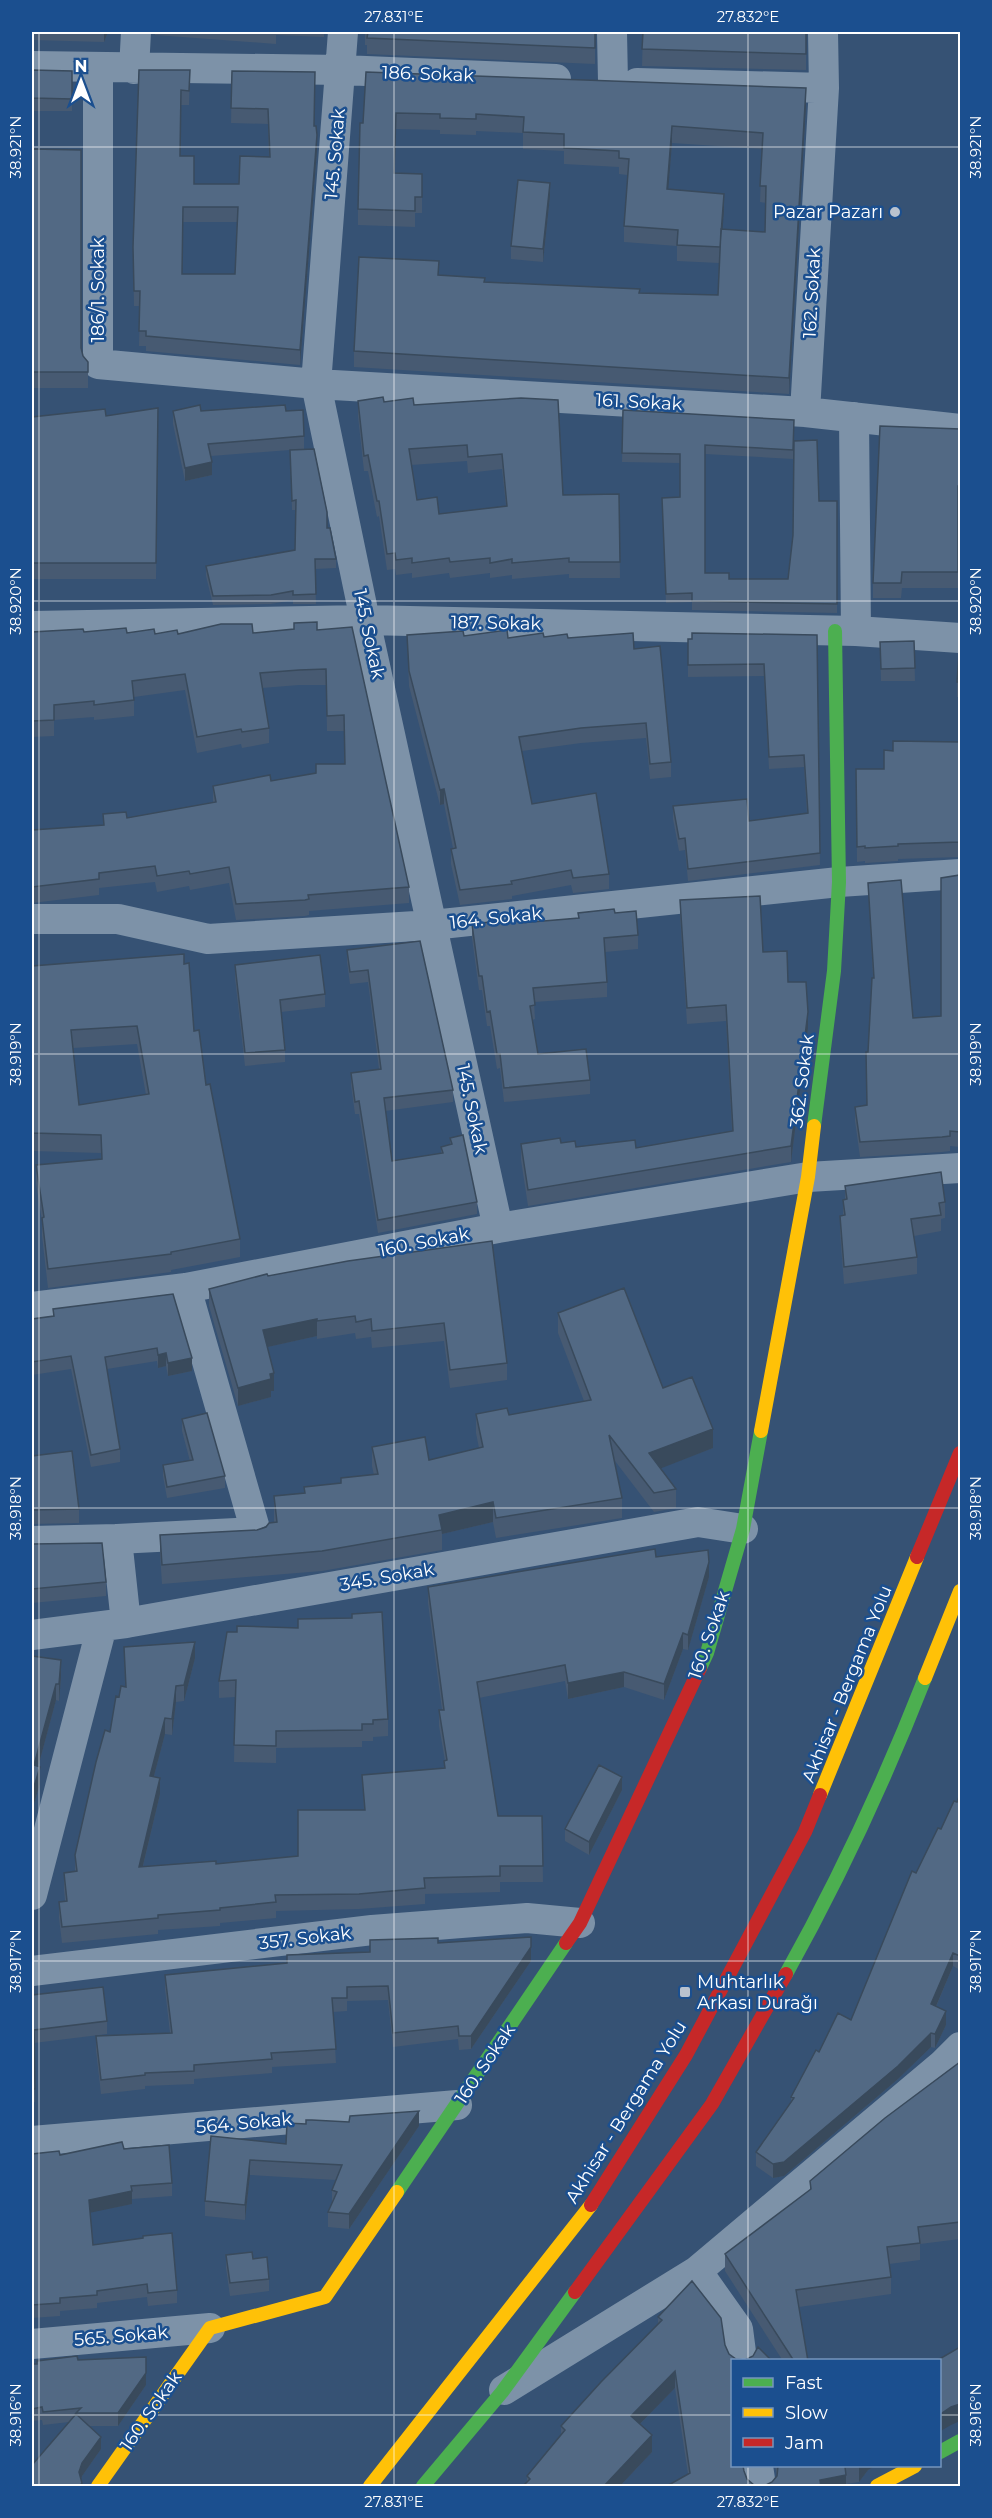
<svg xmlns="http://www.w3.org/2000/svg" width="992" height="2518" viewBox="0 0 992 2518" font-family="Montserrat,sans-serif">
  <rect width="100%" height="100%" fill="#365274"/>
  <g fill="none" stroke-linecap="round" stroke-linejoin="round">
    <path stroke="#7d92a8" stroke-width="30" d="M343 32 316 384 365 620 498 1228
      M612 32 613 82
      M32 66 342 70 556 79
      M98 68V364L316 384 805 412 960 429
      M134 69 136 32
      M637 83 824 88
      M805 412 824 88 823 32
      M854 417 856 631
      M32 626 365 620 856 631 960 638
      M32 919H118L208 939 432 925 839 882 960 874
      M32 1307 186 1288 498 1228 808 1177 960 1168
      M117 1539 126 1623
      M32 1541 117 1539 256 1532 186 1288
      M32 1635 126 1623 698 1522 743 1529
      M32 1895 102 1626
      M32 1971 372 1930 527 1918 580 1923
      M32 2141 457 2105
      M697 2271 738 2329 742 2360
      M32 2344 210 2328
      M504 2390 697 2271 942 2065 960 2047
      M758 2466 761 2486"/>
    <path stroke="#4caf50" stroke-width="14" d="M814 1126 834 971 839 882 835 631
      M700 1668 707 1653 743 1529 761 1431
      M786 1974C839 1879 885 1780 925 1678
      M397 2192 566 1943
      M940 2452 960 2441
      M423 2486 502 2392 575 2292"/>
    <path stroke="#ffc107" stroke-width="14" d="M761 1431 808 1177 814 1126
      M925 1678 960 1591
      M820 1795 917 1557
      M98 2486 210 2328 325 2297 397 2192
      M370 2486 591 2205
      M877 2486 915 2466"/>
    <path stroke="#c62828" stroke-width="14" d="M917 1557 960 1453
      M566 1943 580 1923 700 1668
      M591 2205 686 2055 805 1832 820 1795
      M575 2292 712 2104 786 1974"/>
  </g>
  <path fill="#475a72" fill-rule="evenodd" d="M32 32H108L104 42 33 40V47H32Z
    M155 32H324V37L276 35V44L155 35Z
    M365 32H595V64L367 54V45H365Z
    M643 32H806V70L642 66Z
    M32 70 72 71V111H32Z
    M139 70H190L189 105H181L180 156 194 184H239L269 157 268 124 231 123 232 71 314 126 317 150 300 365 146 351V346H139L140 306H134L133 247ZM183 222H237L235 274H182Z
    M366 72 806 105 789 394 354 367V351L439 275 485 282 640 293 718 295 719 263 677 261V246L624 242V226L628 175 619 174V167L564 164V151L523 149V133L476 131V135L440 134V130L396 129 395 173 422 174V213H415V227L358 225V209ZM672 143 762 149 760 202 766 203 765 232 722 229 724 211 668 189Z
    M32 149 83 356 88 362V388H32Z
    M550 196 543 262 511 259V246Z
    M521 398 563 495 619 494 620 578H569V574L512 579V575L490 578V573L450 578 449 573 412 578V573L396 575 395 569 387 570 379 516 377 517 368 471H364L358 416V401L384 402 414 405ZM467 461 468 473 502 469 506 506 439 514 417 500 411 465Z
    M158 408 156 579H32V417L106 416Z
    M623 410 794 420 793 459 705 454V573L729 579H788L819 501H837V613L692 610V602L666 603 662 498 680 497V463L622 462Z
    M173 411H286L304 436V449L336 559V568L315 569 316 604H293V600L271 604 213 605 206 576V566L295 550 296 510H292L290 450 211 456 212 475 185 481 173 424Z
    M960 429V502H958V588H902L901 598H873V583Z
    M317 630 409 887V903L309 911V915L305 916 236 920 229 883 190 890 189 886 157 892 155 882 99 888V895L32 903V830L103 825V814L127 818 213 802V786L271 781 316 773 344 764V731H327L326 685H299L262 688 269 728V743L242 748 241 744 197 753 185 690 134 697V716L94 720V717L54 720V736L32 737V632L178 634 253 633Z
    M407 635 508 638H568L634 649 671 762V777L650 779 646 738 581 743 522 751 532 804 609 874V889L573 893 571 885 512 896V899L460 905 451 864V849L453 848 444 804 440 805 409 686Z
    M817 635 820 865 688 881 685 850 679 851 673 819V806L749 821 807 814 804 767 769 769 764 676 688 677V639Z
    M960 640V697H957V682Z
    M914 641 915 681H881L880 642Z
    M960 742V857L898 859V861L865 863V861L857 862 856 769H884L893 751Z
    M960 875V1147L950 1146V1151L942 1152 860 1157 855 1121V1107L867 1105 868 1052 873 978 868 883 913 1018 941 1016Z
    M680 900 763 952 788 982 808 1028 791 1162 528 1206 521 1160V1144L561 1143 576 1147 636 1148 732 1131 726 1021 687 1024 680 916Z
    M578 913H615L638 935V949L605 952 607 982V997L534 1002 535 1019 532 1020 538 1054 590 1080V1094L504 1102 500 1068 497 1069 490 1026H487L482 990H479L472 938V924L520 923 578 918Z
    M420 941 453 1090V1102L385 1111 392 1161 441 1153V1147L450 1145V1138L477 1202V1214L378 1233 359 1114H355L351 1085V1073L379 1069 368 982 350 984 347 962V950Z
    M184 964 194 1031 206 1085 240 1239V1257L171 1270V1272L48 1288 42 1236V1221L36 1184V1165L101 1159V1153L33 1151 32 1143V966ZM137 1044 146 1095 79 1105 73 1048Z
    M235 965 325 994V1007L281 1012 285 1050V1062L245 1066 235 978Z
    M845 1186 945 1202V1218L941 1219V1231L914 1236 917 1257V1274L844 1284 840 1233V1216H843V1200H845Z
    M348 1261 507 1363V1380L450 1388 444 1341 372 1348 371 1337 356 1339 355 1333 317 1339V1336L267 1347 274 1391H271V1397L238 1406 209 1306V1289Z
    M173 1294 192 1371 168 1376 166 1366 158 1368 157 1361 107 1369 120 1449V1462L91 1467 71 1369 32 1375V1319L53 1316V1309Z
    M558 1313 663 1388 713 1448 660 1468 676 1489V1508L654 1512 615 1461 622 1498V1518L496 1538 493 1522 442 1534V1550L322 1571 162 1584 160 1554V1535L257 1530 274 1522V1496L304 1493V1487L341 1483V1478L374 1475 372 1466V1447L429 1460 479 1448 476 1433V1414L509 1415 584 1401 558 1333Z
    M182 1419 225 1476V1488L167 1498 163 1476V1465L190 1461 182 1431Z
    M32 1456 79 1509V1523L32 1524Z
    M32 1544 106 1582V1596L32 1603Z
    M656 1557 709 1577 689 1646 688 1650 683 1649 664 1700 624 1687 568 1699 565 1681 479 1698 498 1816H542L543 1882H500V1892L425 1894V1904L359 1909 276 1911V1918L220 1923V1926L158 1930V1934L62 1943 59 1918V1902L65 1901 64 1889V1873L75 1872V1855L110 1732 119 1697 125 1687 124 1647 195 1658 184 1701 176 1702 172 1735 165 1734 154 1776 160 1794 143 1866 216 1864 298 1856 364 1810 362 1775 444 1768V1761H445L439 1726V1710H442L428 1603V1587Z
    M227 1632 388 1719V1736L373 1737V1741H362V1747L276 1748V1763L234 1762 235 1697 219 1698V1681Z
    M32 1656 61 1677 59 1701 56 1700 38 1767 40 1784 32 1810Z
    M622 1790 589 1855 565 1841V1829Z
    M960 1794V1970L953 1966 936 2007 946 2025 935 2048 931 2047 898 2079 784 2176 773 2178 756 2166V2152L791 2103V2097L819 2052 851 2020 916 1873 957 1802Z
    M438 1943 531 1961 471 2049 459 2050 458 2039 393 2047 388 2000 347 2001V2011L333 2012 336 2063 272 2067V2073L194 2079V2084L145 2086V2089L101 2094 96 2050V2036L170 2033 165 1989V1975L287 1963Z
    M32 1995 107 2021V2034L34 2043 35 2102H32Z
    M960 2062V2239L920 2244V2260L889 2264 891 2277V2294L799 2307 808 2361H783L725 2271V2254L810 2190V2181Z
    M306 2124 419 2126 349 2229 328 2227V2212L332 2204V2190L336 2180 250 2175 245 2220 205 2216V2201L211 2136 286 2144Z
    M124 2149 172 2183V2196L132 2199V2204L90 2212 93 2245 177 2290V2303L148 2306 147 2297 97 2303V2308L60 2311V2316L32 2318V2154L60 2155Z
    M226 2255 253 2259 269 2279V2291L230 2296 226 2268Z
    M692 2281 732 2466 744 2471 747 2479 754 2485 764 2486 772 2482 777 2476 775 2466H875L868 2470 859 2482 846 2484V2487H665L688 2474 675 2388 640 2424 652 2452 619 2487H522L527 2482V2476L561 2435V2426L658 2324V2317Z
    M78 2360 146 2385 118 2426H89L101 2449 82 2476 81 2479 82 2487 69 2422 43 2425 42 2420 32 2421V2364Z"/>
  <path fill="#394a5c" d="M104 32H108L104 42Z
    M806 88V105L789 394V378Z
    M672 126V143L667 206V189Z
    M317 135V150L300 365V350Z
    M550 183V196L543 262V249Z
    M724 194V211L720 263V247Z
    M212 462V475L185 481V468Z
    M444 789V804L440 805V790Z
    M808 1012V1028L791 1162V1146Z
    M317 1319V1336L263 1348V1330Z
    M166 1353V1366L158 1368V1355Z
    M192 1358V1371L168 1376V1363Z
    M274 1373V1391H271V1397L238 1406V1388L270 1374Z
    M713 1429V1448L649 1473V1453Z
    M493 1502V1522L442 1534 439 1515Z
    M709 1562V1577L688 1650V1635Z
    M683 1633V1649L664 1700V1684Z
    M195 1642V1658L184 1701V1685Z
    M61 1660V1677L59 1701V1684Z
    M624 1672V1687L568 1699V1683Z
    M56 1684V1700L34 1782V1765Z
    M176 1686V1702L172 1735V1719Z
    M165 1718V1734L150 1791V1776Z
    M40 1767V1784L32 1810V1793Z
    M622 1777V1790L589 1855V1842Z
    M160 1778V1794L139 1882V1867Z
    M531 1947V1961L471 2049V2036Z
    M953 1953V1966L931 2018V2004Z
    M946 2011V2025L935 2048V2034Z
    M931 2033V2047L898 2079 784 2176 773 2178V2164Z
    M419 2111V2126L349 2229V2214Z
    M250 2160V2175L245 2220V2205Z
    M132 2191V2204L89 2213V2200Z
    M675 2371V2388L631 2433V2416Z
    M146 2373V2385L118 2426V2413Z
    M960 2404V2421L951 2425 939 2432V2415L951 2407Z
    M652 2435V2452L619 2487H603Z
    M101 2437V2449L82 2476 79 2485V2472L82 2463Z
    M859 2466H875L868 2470 859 2482Z
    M846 2475V2487H820V2480Z"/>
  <path fill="#526984" stroke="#394a5c" stroke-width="1.5" fill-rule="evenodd" d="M368 32H595V48L367 38Z
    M643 32H806V54L642 49Z
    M32 70 72 71V99L32 98Z
    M139 70H190L189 91 181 90 180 156H194V184H239L240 156 270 157 268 109 231 108 232 71 315 72 314 126H316L317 135 300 350 146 336V331H139L140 291H134L133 247ZM183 207H238L235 274H182Z
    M366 72 806 88 789 378 354 351 359 257 439 261 438 275 485 278 484 282 640 289 639 293 718 295 721 229 765 232 766 186H760L763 133 672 126 667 189 724 194 720 247 677 245 678 230 624 226 629 159 619 158V151L564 148V134L523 132 524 117 476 114V119L440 118V114L396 113 394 173 422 174V197H415V211L358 209 360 123H363Z
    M32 149 81 150V348L83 356 88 362V372H32Z
    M518 180 550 183 543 249 511 246Z
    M383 397 384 402 413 398 414 405 521 398 558 400 563 495 619 494 620 562H569V558L512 563V559L490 563V558L450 562 449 558 412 563V558L396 560 395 553 387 554 379 501H377L368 455 364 456 358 401ZM467 445 468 457 502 454 507 506 439 514 437 497 417 500 409 449Z
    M200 405 201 411 285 405 286 411 303 410 304 436 208 444 212 462 185 468 173 411Z
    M158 408 156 563H32V417L105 409 106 416Z
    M623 410 794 420 793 450 705 445V573H729V579H788L793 535 794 441 817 440 819 501H837V604L692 601V593L666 594 662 498 680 497V454L622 453Z
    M880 426 960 429V486H958V572H902L901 583H873Z
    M314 449 327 512V528H330L336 559H315L316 594 293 595V591L271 595 213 596 206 566 295 550 296 500 292 501 290 450Z
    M317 622V630L352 627 409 887 308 895 309 899 305 900 236 904 229 867 190 874 189 871 157 876 155 866 99 873V879L32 887V830L104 825 103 814 126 812 127 818 216 802 213 786 270 775 271 781 316 773V764H345L344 715 327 716 326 669 299 670 260 673 269 728 242 732 241 729 197 737 185 674 132 681 134 700 94 705V701L54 705V720L32 721V632L83 629 84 632 126 628 127 633 154 629 155 634 177 630 178 634 221 624H252L253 633 294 629V623Z
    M507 630 508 638 543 633 544 637 567 634 568 638 633 633 634 649 660 646 671 762 650 764 646 723 581 728 519 737 532 804 596 793 609 874 573 878 571 870 511 881 512 884 460 890 451 849 456 848 444 789 440 790 409 671 407 635 463 631 464 636Z
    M692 633 817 635 820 853 688 869 685 838 679 839 673 806 747 799 749 821 808 813 804 755 769 757 764 664 688 665V639H692Z
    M960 640V682H957Z
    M914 641 915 668 881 669 880 642Z
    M893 741 960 742V842L898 844V846L865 848V846L857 847 856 769H884V750L893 751Z
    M960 875V1132L950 1131V1136L942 1137 860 1142 855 1107 867 1105 866 1052H868L872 978H874L868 883 901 880 913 1018 941 1016V878Z
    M760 896 763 952 787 951 788 982H806L808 1012 791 1146 528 1190 521 1144 560 1138 561 1143 575 1141 576 1147 635 1140 636 1148 733 1131 726 1005 687 1008 680 900Z
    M614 909 615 913 636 911 638 935 604 938 607 982 533 988 535 1005 530 1006 538 1054 586 1049 590 1080 504 1088 500 1054H497L490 1011 487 1012 482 976H479L472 924 519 919 520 923 579 918 578 913Z
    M420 941 453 1090 384 1098 392 1161 443 1153 441 1147 452 1144 450 1138 463 1135 477 1202 378 1220 359 1101 355 1102 351 1073 381 1069 368 970 350 972 347 950Z
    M184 954V964L189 963 194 1031 199 1030 206 1085 210 1084 240 1239 171 1252V1254L48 1269 42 1218 44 1217 36 1165 102 1159 101 1135 33 1133 32 1125V966ZM137 1026 149 1094 79 1105 71 1030Z
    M320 955 325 994 280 1000 285 1050 245 1053 235 965Z
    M941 1172 945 1202 939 1203 941 1215 911 1219 917 1257 844 1267 840 1216 845 1215 843 1200 847 1199 845 1186Z
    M492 1241 507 1363 450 1370 444 1323 372 1331 371 1319 356 1322 355 1316 317 1321V1319L263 1330 274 1373 270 1374 271 1379 238 1388 209 1289 267 1274 268 1276 348 1261Z
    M624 1288 663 1388 692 1377 713 1429 649 1453 676 1489 654 1493 609 1435 622 1498 496 1518 493 1502 439 1515 442 1530 322 1551 162 1565 160 1535 257 1530 266 1527 269 1523 277 1522 274 1496 305 1493 304 1487 341 1483V1478L378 1474 372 1447 425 1437 429 1460 483 1447 476 1414 507 1408 509 1415 591 1400 558 1313Z
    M173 1294 192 1358 168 1363 166 1353 158 1355 157 1348 105 1357 120 1449 91 1455 71 1356 32 1362V1319L54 1316 53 1309Z
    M207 1413 225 1476 167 1487 163 1465 193 1460 182 1419Z
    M72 1451 79 1509 32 1510V1456Z
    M102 1543 106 1582 32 1589V1544Z
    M655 1549 656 1557 708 1550 709 1562 689 1631 688 1635 683 1633 664 1684 624 1672 568 1683 565 1665 477 1682 498 1816H542L543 1866H500V1876L424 1878 425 1888 359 1894 275 1895 276 1902 220 1908V1910L158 1915V1918L62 1927 59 1902 67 1901 64 1873 77 1871 75 1855 96 1762 105 1730 110 1732 116 1696 119 1697 121 1686 126 1687 124 1647 195 1642 184 1685 176 1686 172 1719 165 1718 150 1776 160 1778 139 1867 216 1861V1864L298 1856V1810H365L362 1775 445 1768 444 1761 447 1760 439 1710H444L428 1587Z
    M382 1612 388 1719 373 1720V1724H362V1730L276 1731V1746L234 1745 236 1680 219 1681 227 1632H237V1626L298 1628V1619L352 1618V1614Z
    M32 1656 61 1660 59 1684H56L34 1765 40 1767 32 1793Z
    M599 1765 622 1777 589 1842 565 1829Z
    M960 1794V1956L953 1953 931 2004 946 2011 935 2034 931 2033 898 2066 784 2162 773 2164 756 2152 794 2098 791 2097 816 2050 819 2052 838 2013 851 2020 912 1871 916 1873 938 1828 941 1829 954 1801 957 1802Z
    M531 1937V1947L471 2036H459L458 2026 393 2033 388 1986 347 1987V1998H332L336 2049 271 2053 272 2059 194 2065V2071L145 2073V2075L101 2080 96 2036 172 2033 165 1975 287 1963V1955L370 1952V1940L438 1938V1943Z
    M103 1987 107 2021 34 2030 35 2089H32V1995Z
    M960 2062V2222L918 2227 920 2243 887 2247 891 2277 796 2290 808 2361H794L725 2254 811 2189 810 2181 885 2118Z
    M419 2111 349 2214 328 2212 337 2192 332 2190 342 2165 250 2160 245 2205 205 2201 211 2136 286 2144 287 2123 306 2124V2120H312L349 2122 350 2116Z
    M122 2142 124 2149 169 2145 172 2183 131 2186 132 2191 89 2200 93 2245 143 2238V2236L172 2233 177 2290 148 2293 147 2284 97 2291V2295L60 2298V2303L32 2305V2154L59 2151 60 2155Z
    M252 2252 253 2259 267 2257 269 2279 230 2283 226 2255Z
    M692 2281 721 2318 725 2345 729 2354 736 2359 745 2360 753 2356 758 2347 772 2361H732V2466H743L744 2471 747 2479 754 2485 764 2486 772 2482 777 2476 778 2466H853L845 2467 846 2475 820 2480 821 2487H665L690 2473 675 2371 631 2416 652 2435 603 2487H522L530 2479 527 2476 565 2430 561 2426 601 2382 662 2320 658 2317Z
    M960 2347V2404L951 2407 939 2415V2361H936Z
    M77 2356 78 2360 146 2357V2373L118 2413H76L81 2408 43 2412 42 2407 32 2409V2364H37V2361Z
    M76 2414 101 2437 82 2463 79 2472 82 2483 79 2487H32V2465Z"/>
  <path fill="none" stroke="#fff" stroke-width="1.5" stroke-opacity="0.45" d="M39 32V2486M394 32V2486M748 32V2360M32 147H960M32 601H960M32 1054H960M32 1508H960M32 1961H960M32 2415H732M940 2415H960M748 2466V2486"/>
  <g fill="#b9c2ce" stroke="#1b4f8f" stroke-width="2">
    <circle cx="895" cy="212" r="6"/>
    <rect x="679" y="1986" width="12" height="12" rx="3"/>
  </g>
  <g text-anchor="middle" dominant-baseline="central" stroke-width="5" stroke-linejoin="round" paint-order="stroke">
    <g font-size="18" fill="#fff" stroke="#1b4f8f">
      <text transform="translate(428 74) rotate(2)">186. Sokak</text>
      <text transform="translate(335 154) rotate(-85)">145. Sokak</text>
      <text transform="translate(98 290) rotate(-90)">186/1. Sokak</text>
      <text transform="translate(812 293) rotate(-87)">162. Sokak</text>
      <text transform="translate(639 402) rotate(3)">161. Sokak</text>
      <text transform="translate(496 623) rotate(1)">187. Sokak</text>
      <text transform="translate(369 634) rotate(78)">145. Sokak</text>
      <text transform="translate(496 918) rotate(-6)">164. Sokak</text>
      <text transform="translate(802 1081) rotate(-83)">362. Sokak</text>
      <text transform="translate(472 1109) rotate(78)">145. Sokak</text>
      <text transform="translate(424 1242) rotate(-11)">160. Sokak</text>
      <text transform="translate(387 1577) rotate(-10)">345. Sokak</text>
      <text transform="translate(709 1635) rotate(-71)">160. Sokak</text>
      <text transform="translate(847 1684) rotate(-68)">Akhisar - Bergama Yolu</text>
      <text transform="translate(305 1938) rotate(-7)">357. Sokak</text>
      <text transform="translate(485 2064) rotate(-56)">160. Sokak</text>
      <text transform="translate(626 2112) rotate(-58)">Akhisar - Bergama Yolu</text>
      <text transform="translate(244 2123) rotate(-5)">564. Sokak</text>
      <text transform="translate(121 2336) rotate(-5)">565. Sokak</text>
      <text transform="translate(151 2411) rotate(-55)">160. Sokak</text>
    </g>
    <g font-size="18" fill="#fff" stroke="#1b4f8f" text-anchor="end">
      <text x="883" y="212">Pazar Pazarı</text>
      <text x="697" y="1982" text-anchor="start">Muhtarlık<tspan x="697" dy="21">Arkası Durağı</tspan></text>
    </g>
  </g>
  <rect width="992" height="2518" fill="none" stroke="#1b4f8f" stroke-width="66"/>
  <rect x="731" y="2359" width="210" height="108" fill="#1b4f8f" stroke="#7695bc" stroke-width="1.5"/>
  <rect x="743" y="2378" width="30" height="9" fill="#4caf50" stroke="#7695bc" stroke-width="1.5"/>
  <text x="785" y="2389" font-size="18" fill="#ffffff">Fast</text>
  <rect x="743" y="2408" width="30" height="9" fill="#ffc107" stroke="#7695bc" stroke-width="1.5"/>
  <text x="785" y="2419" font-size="18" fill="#ffffff">Slow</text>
  <rect x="743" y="2438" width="30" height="9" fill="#c62828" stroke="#7695bc" stroke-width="1.5"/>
  <text x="785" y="2449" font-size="18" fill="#ffffff">Jam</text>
  <g transform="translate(81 81)" stroke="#1b4f8f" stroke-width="4.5" paint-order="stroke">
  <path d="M0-4.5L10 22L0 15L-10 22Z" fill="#ffffff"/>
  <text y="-9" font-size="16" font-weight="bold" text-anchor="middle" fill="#ffffff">N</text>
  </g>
  <rect x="33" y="33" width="926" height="2452" fill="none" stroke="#fff" stroke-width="2"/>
  <g font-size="15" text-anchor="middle" fill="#fff">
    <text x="394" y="22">27.831°E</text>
    <text x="748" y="22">27.832°E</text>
    <text transform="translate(16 147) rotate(-90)" y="5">38.921°N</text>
    <text transform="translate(976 147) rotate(-90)" y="5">38.921°N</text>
    <text transform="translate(16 601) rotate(-90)" y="5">38.920°N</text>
    <text transform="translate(976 601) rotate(-90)" y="5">38.920°N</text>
    <text transform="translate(16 1054) rotate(-90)" y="5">38.919°N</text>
    <text transform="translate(976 1054) rotate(-90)" y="5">38.919°N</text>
    <text transform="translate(16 1508) rotate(-90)" y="5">38.918°N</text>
    <text transform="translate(976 1508) rotate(-90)" y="5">38.918°N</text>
    <text transform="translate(16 1961) rotate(-90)" y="5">38.917°N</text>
    <text transform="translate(976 1961) rotate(-90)" y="5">38.917°N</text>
    <text transform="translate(16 2415) rotate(-90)" y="5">38.916°N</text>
    <text transform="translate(976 2415) rotate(-90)" y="5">38.916°N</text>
    <text x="394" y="2507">27.831°E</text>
    <text x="748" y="2507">27.832°E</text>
  </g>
</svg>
